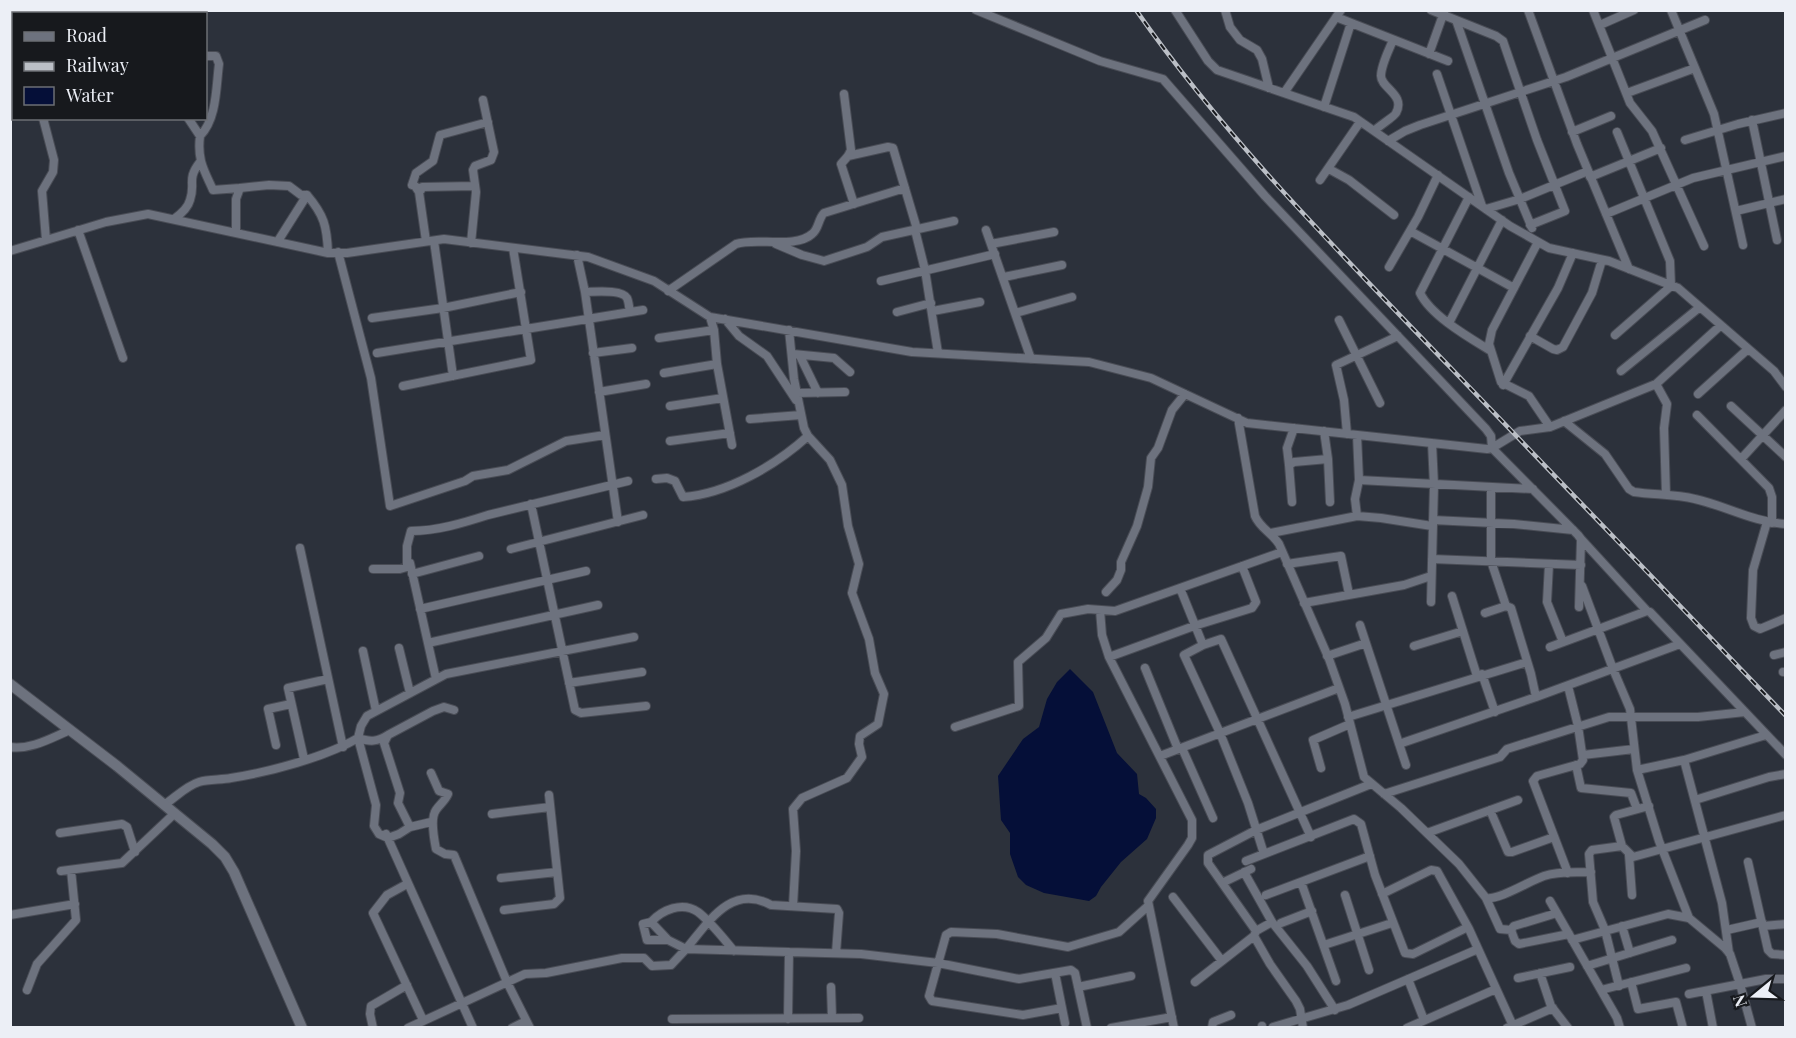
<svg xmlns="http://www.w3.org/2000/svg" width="1796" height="1038" viewBox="0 0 1796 1038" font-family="'Playfair Display',serif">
  <rect width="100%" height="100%" fill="#2c313b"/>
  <path fill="#050f38" d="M1070 669 1093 692 1117 753 1137 774 1139 794 1146 798 1156 809V818L1147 839 1121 862 1101 887 1096 896 1089 901 1044 893 1026 885 1018 877 1010 854V833L1001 820 998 776 1023 739 1039 727 1047 699 1057 682Z"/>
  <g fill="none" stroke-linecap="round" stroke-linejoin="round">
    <defs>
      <path id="street" d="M976 10 1100 61 1163 79 1265 196 1486 429 1491 436 1492 448 1578 535 1581 539 1579 607
        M1175 10 1208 61 1217 70 1354 117 1510 226 1549 248 1609 261 1678 288 1774 371 1786 387
        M1225 10 1230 27 1240 40 1257 50 1262 59 1269 88
        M1431 10 1496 36 1503 41 1537 140 1565 211 1530 225
        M1528 10 1577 144 1629 269
        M1593 10 1630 103 1652 131 1704 246
        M1671 10 1714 114 1743 245
        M1336 17 1448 61
        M1456 20 1509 173 1532 228
        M10 25 14 24
        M1600 25 1634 10
        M10 35 14 37
        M10 45 14 50
        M1429 54 1444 12
        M206 56H216L219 64C216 87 217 119 200 136 197 160 204 170 213 190L240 188 236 199V232
        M1437 74 1482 206
        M1284 93 1341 10
        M1627 93 1695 68
        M844 94 851 150 848 156 841 164 854 204
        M1324 107 1351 23
        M43 118 54 160 53 172 42 191 46 240
        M188 118 200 136
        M1752 120 1777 240
        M1374 131C1379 126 1395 116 1396 113 1406 95 1381 88 1381 76 1381 65 1389 50 1393 40
        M1572 132 1611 116
        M1685 140 1738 124 1786 113
        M1388 141 1405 131 1420 125 1566 77 1705 20
        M848 156 888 147 893 148 917 229
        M1329 169 1349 180 1394 215
        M1590 177 1661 148
        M1320 180 1360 122
        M415 186 412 185 416 173 433 161 440 135 488 122
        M240 188 269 185 289 186 301 195H307C324 215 327 226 328 253
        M1469 197 1420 293C1431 316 1470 338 1491 351
        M1486 209 1520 199 1588 171
        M1736 211 1786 199
        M1606 214 1693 178 1786 156
        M174 219C181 214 188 208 190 200 196 183 186 180 200 162
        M78 230 123 358
        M915 230 925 270 938 353
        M986 230 1031 359
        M1410 231 1514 288
        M278 241 307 195
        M426 241 419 192 415 186 421 190 422 187 474 186
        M434 241 453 376
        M1538 242 1492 330 1489 344 1501 382 1529 396 1550 427
        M471 243 476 192 473 170 475 166 491 160 494 152 483 100
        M776 244 802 255 824 261 867 247 882 237 954 221
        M991 244 1054 232
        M10 251 106 222 148 214 328 253H347L444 239 588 257 654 281 710 317 912 352 1089 362 1151 378 1247 423 1487 449 1492 448 1520 431 1550 427 1656 384 1720 326
        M338 252 371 378 390 506 465 481 473 476 508 470 566 441 605 435
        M577 255 585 292 618 522
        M1389 267 1418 217 1438 175
        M1004 277 1062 265
        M881 281 995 254
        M668 291 736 244C754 237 796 249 812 234 819 229 818 219 824 213L905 188
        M585 292C594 292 622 289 627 298 629 302 629 308 630 312
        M933 311 980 302
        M897 312 931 303
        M1016 313 1072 297
        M710 317 714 330 717 364 732 445
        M372 318 443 308 521 292
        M725 319 739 336 767 356 796 400
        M1339 320 1380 403
        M1449 323 1502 220
        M789 330 794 379 804 428 808 436 830 460 842 485 848 526 859 564 852 593 869 639 875 673 884 694 878 724 860 736 859 744 862 757 847 778 802 798 793 809 796 851 793 906
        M1615 335 1671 286 1670 261 1617 132
        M1530 336 1553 349 1557 350 1563 347 1592 293 1602 260
        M659 338 714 330
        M377 353 643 310
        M593 353 632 348
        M793 354 834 358 850 372
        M800 356 818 393
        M1621 371 1700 307
        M664 373 717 364
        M1656 384 1667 404 1664 428 1666 495
        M1503 385 1558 288 1573 253
        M403 386 531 360 513 248
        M599 392 646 384
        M797 393 845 392
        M1698 394 1748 349
        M670 406 723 398
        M1731 406 1786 457
        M1697 415 1769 488 1772 497V523
        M1238 418 1255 516C1260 528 1272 533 1279 544L1329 659 1345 704 1364 777 1401 808 1459 864 1486 898C1500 900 1529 881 1544 876 1559 871 1575 873 1591 872
        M750 419 801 415
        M1564 421 1605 454 1629 489 1634 492C1654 495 1675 494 1695 499 1726 506 1753 522 1786 524
        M1324 431 1328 459 1330 502
        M1347 434 1344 400 1336 365 1398 336
        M670 441 730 433
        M1741 459 1786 410
        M1289 465 1287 448 1294 428
        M656 479 667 478 675 481 683 497C727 494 776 465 808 436
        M1359 480 1533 489
        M1491 487V561L1506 606
        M1292 502 1289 465 1294 462 1328 459
        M531 504 575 710 581 713 646 706
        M1357 516 1355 499 1359 480 1357 435
        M1433 520 1514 524 1573 530
        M1767 522 1753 570 1751 618 1754 626 1760 629 1786 618
        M1271 533 1357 516 1381 518 1432 526
        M1581 539 1647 611
        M300 548 343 747
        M511 549 643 515
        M1432 559 1581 565
        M410 563 436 679
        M1287 564 1341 556 1349 594
        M1549 564 1547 602 1563 642
        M373 569H400L407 567V546L411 531C437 531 463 523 488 515L628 481
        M412 574 479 556
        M1582 586 1613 669 1630 709 1637 770 1659 841 1689 918
        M1180 588 1203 645 1221 639 1311 837
        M1106 592 1117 580 1121 570V562L1137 526 1148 487 1151 458 1158 448 1172 410 1185 394
        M1452 596 1477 676
        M1431 602 1434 485 1432 443
        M1304 603 1404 585 1431 576
        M420 609 586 571
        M1100 610 1102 635 1109 657 1192 820V838L1188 845 1148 901 1174 1028
        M1485 613 1506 606 1511 608 1531 674 1536 697
        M1360 625 1406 765
        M428 643 598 605
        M1203 645 1184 655 1220 733 1248 803 1264 854
        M1414 646 1463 631
        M1550 647 1647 611 1650 612 1786 755
        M399 648 410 693
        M363 651 376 711
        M1774 655 1786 652
        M1327 656 1366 643
        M1109 657 1194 626 1252 608 1256 602 1242 566
        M1145 668 1178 749
        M1783 672H1786
        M1482 674 1495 712
        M569 683 642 672
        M1348 717 1527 662
        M955 727 1019 706 1018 662 1046 638 1061 614 1088 609 1115 611 1282 552
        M388 735C377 742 370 742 358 738L376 805 374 826 379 834 388 838 399 834 410 827
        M1399 744 1536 697 1680 644
        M276 745 268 709 291 704
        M10 747C31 750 51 738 70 730
        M1182 748 1213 818
        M1583 755 1634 749
        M1160 756 1339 688
        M304 759 288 688 328 679
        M1684 760 1722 903 1729 953
        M1576 765 1581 788 1631 793 1637 809
        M1321 768 1313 740 1350 724
        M1637 770 1684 760 1766 735
        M431 773 439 791 448 794C445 801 440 804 436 810 430 818 434 839 436 849L445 854 454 855 507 982 530 1028
        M1384 794 1500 757 1507 749 1609 717H1698L1745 712
        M1695 800 1769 777 1786 774
        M164 805C176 797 186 786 199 782 209 779 221 780 231 778 269 772 326 757 358 738L361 726 367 716 446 674 634 637
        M1649 806 1616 815 1614 817 1622 846 1633 857 1786 815
        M1490 810 1508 852H1512L1554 837
        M492 814 550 807
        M431 822 410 827 398 803 400 793 384 743 388 735 433 711 444 707 454 710
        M60 833 122 824 127 827 135 852
        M1427 833 1518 800
        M386 834 473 1028
        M1629 855 1632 895
        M1246 861 1354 819 1361 824 1375 875 1405 953 1413 954 1468 927
        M1748 862 1768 950 1772 954 1786 955
        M61 871 122 863 175 813
        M1244 872 1272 922
        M1568 873 1533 781 1537 776 1580 764 1583 760 1578 726 1568 686
        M501 878 557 872
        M1301 882 1336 981
        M1222 883 1251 869
        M407 884 387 895 373 913 423 1020
        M1382 894 1431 870 1437 871 1469 929 1514 1028
        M1266 895 1370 856
        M1345 895 1369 970
        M1173 897 1222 961
        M1486 898 1500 929 1511 930
        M1550 901 1617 1018 1620 1028
        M504 910 554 904 560 898 549 795
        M1557 913 1514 926 1511 930 1515 941 1519 944 1569 934
        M10 915 75 904
        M651 922C662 910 682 901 698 912 710 921 724 939 734 951
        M1281 923 1312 911
        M1622 926 1630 953
        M1763 926 1786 924
        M1727 930 1762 922
        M1256 931 1272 922 1307 966 1335 1010
        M1254 936 1270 964 1296 1001 1300 1009 1303 1028
        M668 940 651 922 643 924 647 940H668L686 949C708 923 731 883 771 905L837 909 839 913 836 953
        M1572 940 1668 914 1689 918 1725 948 1730 954 1740 984 1752 1028
        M1324 945 1392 923
        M1587 966 1672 940
        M1055 973 1065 1023
        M1540 973 1551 1006 1568 1028
        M1518 978 1570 967
        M1408 979 1424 1020
        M1195 982 1254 936 1256 931 1208 863V855L1256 830 1371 784
        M1631 982 1638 1009 1676 1002 1683 1028
        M1619 986 1605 930 1593 902 1589 854 1592 850 1622 846
        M831 987 832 1018
        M1078 987 1131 976
        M27 990 37 964 76 920 71 870
        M1601 990 1686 968
        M1706 991 1713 1028
        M1689 994 1766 979H1786
        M1062 1008 1023 1015 932 1001 929 996 946 935 951 932 997 934 1068 947 1119 932 1148 906
        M672 1019 859 1018
        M788 1019 789 952
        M1262 1026V1028
        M1273 1027 1348 1005 1478 949
        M373 1028 370 1014 371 1006 407 985
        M408 1028 525 974 546 973 622 958H644L652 966 671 965 686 949 861 954 938 963 1019 979 1071 970 1075 973 1087 1028
        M512 1028 526 1021
        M1111 1028 1172 1017
        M1212 1028 1213 1022 1231 1015
        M1407 1028 1496 989
        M1507 1028 1553 1008"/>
      <path id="secondary" d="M10 684 117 766 212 844 225 857 234 872 302 1028"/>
    </defs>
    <use href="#street" stroke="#494c55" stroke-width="10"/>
    <use href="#secondary" stroke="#494c55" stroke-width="12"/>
    <use href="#street" stroke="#6d727e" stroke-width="8"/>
    <use href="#secondary" stroke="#6d727e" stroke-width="10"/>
    <defs>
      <path id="rail" d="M1136 10C1226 139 1339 252 1448 365 1561 482 1673 599 1786 716"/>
    </defs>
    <use href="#rail" stroke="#bbbfc6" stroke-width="4.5"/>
    <use href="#rail" stroke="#17191d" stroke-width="2" stroke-dasharray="7" stroke-linecap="butt"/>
  </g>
  <rect width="1796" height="1038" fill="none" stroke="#eceff6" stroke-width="24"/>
  <rect x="12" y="12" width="195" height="108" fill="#17191d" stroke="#6c6f74" stroke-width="1.5"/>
  <rect x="24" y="32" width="30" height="9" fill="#6d727e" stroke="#6c6f74" stroke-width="1.5"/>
  <text x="66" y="42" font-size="18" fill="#eceff6">Road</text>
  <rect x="24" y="62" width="30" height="9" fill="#bbbfc6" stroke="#6c6f74" stroke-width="1.5"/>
  <text x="66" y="72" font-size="18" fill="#eceff6">Railway</text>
  <rect x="24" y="87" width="30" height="18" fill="#050f38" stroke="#6c6f74" stroke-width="1.5"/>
  <text x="66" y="102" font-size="18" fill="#eceff6">Water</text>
  <g transform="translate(1754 996) rotate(251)" stroke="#17191d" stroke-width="4.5" paint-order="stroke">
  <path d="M0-4.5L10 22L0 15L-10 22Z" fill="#eceff6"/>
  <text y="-9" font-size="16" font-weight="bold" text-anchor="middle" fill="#eceff6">N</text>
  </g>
</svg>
